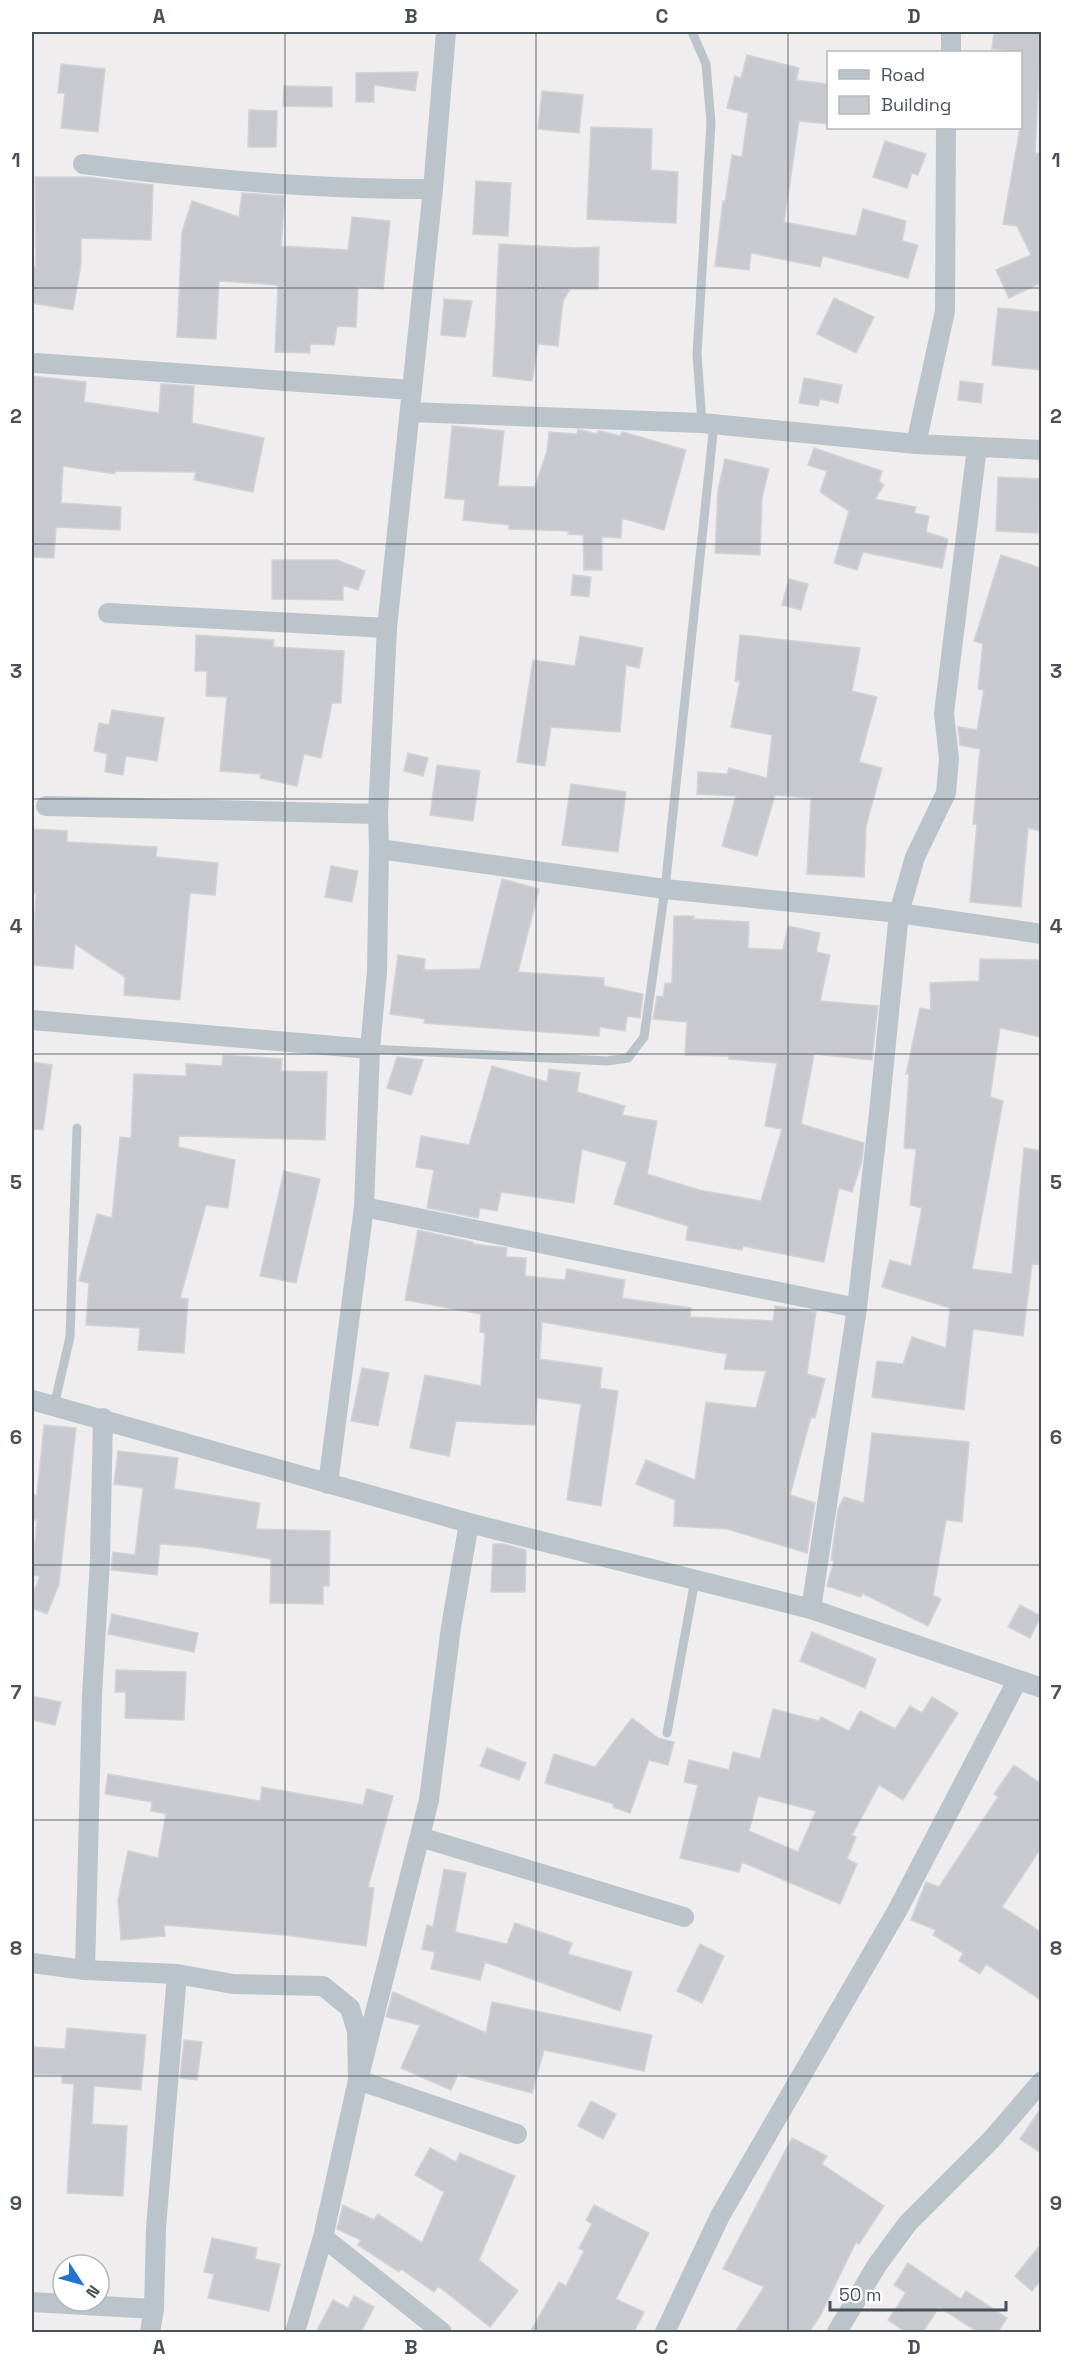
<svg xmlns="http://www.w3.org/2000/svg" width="1073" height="2364" viewBox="0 0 1073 2364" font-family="'Space Grotesk',sans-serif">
  <rect width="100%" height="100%" fill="#efeded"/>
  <path fill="#c7c9cf" stroke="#d1d3d8" stroke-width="1.5" fill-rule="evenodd" d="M994 32H1041L1035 153 1041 154V283L1009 298 996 270 1031 255 1017 226 1003 224 1020 128V52L992 49Z
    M747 55 799 68 796 80 828 84V124L799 121 784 222 856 236 863 209 906 221 902 241 918 245 908 278 823 256 820 267 751 253 749 270 715 266 723 201 725 202 732 155 742 157 748 113 727 108 735 76 741 78Z
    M61 64 105 69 98 132 61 128 65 93H58Z
    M418 72 415 91 374 85V102H356V73Z
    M284 86 332 87V107L283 106Z
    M542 91 583 95 579 133 538 129Z
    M249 110 277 111 276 147H248Z
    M591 127 652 129 651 170 678 172 676 223 587 219Z
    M885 141 926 154 918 175 912 173 907 188 873 177Z
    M35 177H87L153 185 151 240 81 238V264L73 310 32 303V266L36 267Z
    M476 181 511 183 508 236 473 234Z
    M242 193 285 196 281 246 348 250 352 217 390 221 383 289 358 287 356 327 337 326 334 345 310 344V353L275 352 278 285 219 281 216 339 177 337 182 232 192 201 239 217Z
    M499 244 578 248 599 247 598 289H570L563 301 558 346 538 344 532 381 493 376Z
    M834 298 874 317 856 353 817 334Z
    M444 299 472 301 465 337 441 335Z
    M998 308 1041 312V370L992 365Z
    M32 376 86 382 84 402 159 413 161 384 194 386 192 423 264 438 253 492 194 480 196 472 115 471V474L63 466 61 503 121 507 120 530 56 527 54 558 32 557Z
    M804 378 842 385 838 403 820 399 818 406 799 403Z
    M960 381 983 384 981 403 958 400Z
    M452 426 504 431 498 486 535 487 547 451 549 432 577 434 578 430H581L597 434 598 431H601L620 436 622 432 686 450 664 530 622 518 621 538 602 537V570H584L583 535 568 534 569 531 509 529V525L463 520 465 500 445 498Z
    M814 448 882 471 879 481 884 485 875 499 916 507 914 513 929 516 926 532 948 539 942 568 863 552 857 570 834 563 849 511 820 492 827 471 808 465Z
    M725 459 769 469 762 498 760 555 715 553 718 490Z
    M998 477 1041 479 1038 533 996 531Z
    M1001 555 1041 568V831L1028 828 1021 907 970 902 977 824H973L980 749 960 745 958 727 977 730 984 690 978 689 983 644 974 641Z
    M272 560H337L365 571 358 590 343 585V600L272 599Z
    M573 575 591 577 589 597 571 595Z
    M789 579 808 584 801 610 782 605Z
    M196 635 274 640 273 647 344 651 341 703H332L321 758 304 754 297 786 260 778 261 774 220 771 227 697 206 696 207 671H195Z
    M740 635 860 648 852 691 877 697 859 762 882 768 866 826 864 877 807 874 811 798 775 795 757 856 722 846 736 796 697 794 698 772 727 774 729 768 767 778 772 735 731 727 740 681H735Z
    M580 636 643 648 639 668 626 665 620 732 551 727 545 766 517 762 533 660 575 666Z
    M112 710 164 718 157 761 126 756 123 775 105 772 107 754 94 751 99 723 109 725Z
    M408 753 428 758 423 776 404 771Z
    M437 765 480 771 473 821 430 815Z
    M571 784 626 792 618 852 562 845Z
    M32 829 67 831V842L157 847 156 857 218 863 215 895 190 893 180 1000 124 995 125 977 75 944 73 969 32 965 36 893H32Z
    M331 866 358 871 352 902 325 897Z
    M502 879 539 889 518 972 604 978V986L643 994 640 1018 627 1016 625 1031 600 1027 599 1036 424 1023 425 1019 390 1014 398 955 425 959 424 970 480 969Z
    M674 916H694L693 919 749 922 748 948 783 950 788 926 820 933 816 952 830 955 820 1001 878 1006 872 1060 814 1054 801 1124 864 1143 862 1161 852 1192 839 1188 824 1262 743 1246 742 1250 686 1240 688 1226 614 1204 627 1162 582 1149 574 1203 501 1192 497 1211 480 1208 478 1218 427 1208 434 1170 416 1167 421 1136 469 1145 492 1066 547 1082 549 1069 580 1073 577 1092 625 1106 622 1115 657 1121 647 1174 699 1190 761 1201 782 1129 765 1126 777 1063 729 1059V1056L685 1055 687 1022 653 1019 657 996 663 997 665 983H672Z
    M980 959 1041 960V1037L1000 1028 990 1097 1003 1101 972 1269 1012 1274 1024 1148 1041 1151V1265L1032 1264 1023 1336 973 1329 964 1410 872 1397 877 1361 903 1364 912 1337 946 1348 950 1308 882 1287 890 1260 911 1266 922 1208 910 1205 916 1149 904 1148 909 1074H906L920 1008 931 1010 930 983 979 981Z
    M223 1055 282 1059 281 1071 327 1072 325 1140 179 1136 178 1147 235 1160 228 1208 206 1205 180 1298 188 1299 184 1353 138 1350 140 1328 86 1325 89 1283 79 1281 97 1214 112 1218 120 1137 131 1138 134 1074 186 1076V1064L222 1066Z
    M397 1057 423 1060 411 1095 387 1088Z
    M32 1062 52 1065 43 1130 32 1129Z
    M284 1171 320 1179 296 1283 260 1276Z
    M418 1230 473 1242V1244L507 1248 506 1257 526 1258 525 1276 565 1280 567 1269 625 1280 622 1298 691 1308 690 1317 773 1321 775 1306 816 1312 807 1374 825 1379 815 1418 811 1417 790 1495 815 1503 807 1553 727 1529 674 1526 675 1500 636 1484 646 1460 695 1480 706 1402 756 1408 766 1371 724 1369 727 1354 542 1322 540 1359 602 1368 600 1388 618 1391 601 1506 567 1500 581 1404 537 1398 535 1425 456 1421 449 1456 410 1448 425 1375 481 1386 485 1333 480 1332 481 1314 405 1300Z
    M362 1368 389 1373 378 1426 351 1421Z
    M44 1425 76 1428 59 1584 47 1614 32 1608V1596L40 1576 32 1575 37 1520H32V1495H37Z
    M872 1433 969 1442 962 1522 946 1520 933 1595 941 1599 928 1626 862 1593 861 1597 827 1586 834 1561 831 1560 838 1509 844 1497 864 1503Z
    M118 1451 178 1458 174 1489 260 1503 256 1529 330 1531 329 1586H323V1604L270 1603 271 1559 199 1547 160 1544 157 1575 111 1570 113 1552 135 1555 143 1488 114 1484Z
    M493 1544H504L526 1550 525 1592H491Z
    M1020 1605 1041 1616 1030 1638 1008 1627Z
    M112 1614 198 1633 194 1652 108 1634Z
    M812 1632 876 1659 865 1688 800 1661Z
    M116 1670 186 1672 184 1720 125 1718 126 1692H115Z
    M32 1696 61 1702 55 1725 32 1720Z
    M932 1697 958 1713 903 1800 879 1785 852 1835 856 1837 847 1859 857 1864 840 1904 742 1862 739 1872 680 1858 698 1785 684 1782 689 1760 729 1770 733 1752 760 1759 773 1709 819 1721 821 1717 849 1731 860 1711 895 1729 910 1706 922 1713ZM758 1796 816 1811 798 1852 749 1831Z
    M632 1718 658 1738 674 1742 668 1765 649 1760 630 1813 613 1807 614 1804 545 1783 554 1754 595 1767Z
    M487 1748 526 1763 519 1780 480 1766Z
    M1014 1765 1041 1784V1848L1002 1907 1041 1932V2000L986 1964 980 1974 959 1961 963 1953 933 1935 936 1930 911 1920 926 1882 939 1887 998 1797 994 1794Z
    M108 1774 260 1801 262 1787 363 1805 367 1789 393 1796 368 1887 374 1888 366 1946 285 1935 164 1925 165 1936 121 1940 118 1900 128 1851 158 1858 166 1814 151 1811 152 1802 105 1794Z
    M444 1869 466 1873 455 1932 507 1944 515 1923 572 1943 568 1954 632 1972 620 2011 485 1962 480 1980 431 1969 435 1952 422 1949 427 1925 433 1927Z
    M700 1944 724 1956 702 2003 677 1991Z
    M393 1992 486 2033 492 2002 652 2035 644 2071 544 2050 532 2093 458 2074 451 2090 401 2068 420 2025 386 2017Z
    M67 2028 146 2035 141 2090 94 2086 92 2124 127 2126 123 2196 67 2193 74 2084 62 2083V2075L32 2074V2047L65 2049Z
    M184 2040 202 2042 197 2080 180 2078Z
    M591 2101 616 2114 603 2139 578 2126Z
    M1041 2108V2153L1020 2139Z
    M792 2138 827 2156 822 2164 884 2206 859 2244 856 2242 820 2316 809 2332H735L764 2287 723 2269Z
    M430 2148 456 2162 460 2153 515 2176 479 2260 518 2291 490 2327 438 2286 434 2292 401 2269 399 2272 358 2245 361 2240 337 2229 343 2205 374 2220 378 2214 422 2243 444 2192 415 2175Z
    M594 2205 649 2233 616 2299 644 2312 634 2332H530L559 2282 566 2286 584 2251 579 2248 592 2224 586 2220Z
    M212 2238 257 2248 255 2259 280 2264 269 2311 208 2298 214 2274 204 2272Z
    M1041 2244V2280L1032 2291 1015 2276Z
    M908 2263 961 2299 966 2291 1007 2318 998 2332H978L939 2307 923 2332H906L888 2320 906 2293 894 2285Z
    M354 2296 374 2307 361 2332H316L333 2300 348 2308Z"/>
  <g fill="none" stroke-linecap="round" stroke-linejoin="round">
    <path stroke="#bcc4cb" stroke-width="9" d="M692 32 706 64 711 123 697 354 702 423
      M370 1049 607 1061 628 1058 644 1037 665 889 714 424
      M54 1406 70 1337 77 1128
      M667 1733 695 1580"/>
    <path stroke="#bcc4cb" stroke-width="20" d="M951 52V32
      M83 164C199 179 316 190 433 189
      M36 363 412 390
      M410 412 702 423 916 444 1042 450
      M916 444 945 311 946 128
      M108 613 387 628
      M46 806 378 814
      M379 849 665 889 899 913 1042 934
      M32 1020 370 1049
      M364 1207 857 1308
      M32 1400 469 1523 811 1609 1042 1688
      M328 1484 364 1207 370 1049 377 972 379 849 378 814 387 628 433 189 446 32
      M469 1523 451 1627 429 1800 358 2080 517 2134
      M811 1609 857 1308 879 1113 899 913 915 857 946 793 949 759 944 713 977 447
      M420 1837 684 1917
      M32 1963 85 1970 177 1974 233 1984 323 1986 350 2008 357 2031 358 2080 323 2237 295 2332
      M85 1970 92 1695 100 1560 103 1418
      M323 2237 442 2332
      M32 2302 154 2309 156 2228 177 1974
      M150 2332 154 2309
      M665 2332 720 2216 897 1911 1017 1681
      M837 2332 877 2265 908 2223 992 2139 1042 2081"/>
  </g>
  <path fill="none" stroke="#465059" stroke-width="1.5" stroke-opacity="0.55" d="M285 32V2332M536 32V2332M788 32V2332M32 288H1042M32 544H1042M32 799H1042M32 1054H1042M32 1310H1042M32 1565H1042M32 1820H1042M32 2076H1042"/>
  <rect width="1073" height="2364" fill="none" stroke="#ffffff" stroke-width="66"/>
  <rect x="827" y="51" width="195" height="78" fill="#ffffff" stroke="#b5b9bd" stroke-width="1.5"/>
  <rect x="839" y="70" width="30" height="9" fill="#bcc4cb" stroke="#b5b9bd" stroke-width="1.5"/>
  <text x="881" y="81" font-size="18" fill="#465059">Road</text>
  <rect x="839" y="96" width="30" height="18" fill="#c7c9cf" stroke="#b5b9bd" stroke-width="1.5"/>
  <text x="881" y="111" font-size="18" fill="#465059">Building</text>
  <g transform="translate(81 2283) rotate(126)"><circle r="28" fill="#ffffff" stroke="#b5b9bd" stroke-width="1.5"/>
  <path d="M0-4.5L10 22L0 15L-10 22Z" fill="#2573d1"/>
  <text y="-9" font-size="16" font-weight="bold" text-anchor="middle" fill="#465059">N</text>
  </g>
  <path d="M830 2301v9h176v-9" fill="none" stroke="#465059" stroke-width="3"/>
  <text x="839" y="2301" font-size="18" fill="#465059" stroke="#ffffff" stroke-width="4.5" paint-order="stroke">50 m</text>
  <rect x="33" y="33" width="1007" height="2298" fill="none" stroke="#465059" stroke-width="2"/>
  <g font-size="20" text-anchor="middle" font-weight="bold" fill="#465059">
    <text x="159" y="23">A</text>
    <text x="411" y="23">B</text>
    <text x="662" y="23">C</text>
    <text x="914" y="23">D</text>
    <text x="16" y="167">1</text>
    <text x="1056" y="167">1</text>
    <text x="16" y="423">2</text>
    <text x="1056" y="423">2</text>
    <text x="16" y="678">3</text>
    <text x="1056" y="678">3</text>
    <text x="16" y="933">4</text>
    <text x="1056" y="933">4</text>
    <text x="16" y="1189">5</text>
    <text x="1056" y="1189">5</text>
    <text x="16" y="1444">6</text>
    <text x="1056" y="1444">6</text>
    <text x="16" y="1699">7</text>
    <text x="1056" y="1699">7</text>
    <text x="16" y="1955">8</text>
    <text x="1056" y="1955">8</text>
    <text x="16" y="2210">9</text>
    <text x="1056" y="2210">9</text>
    <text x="159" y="2354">A</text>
    <text x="411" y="2354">B</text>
    <text x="662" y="2354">C</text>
    <text x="914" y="2354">D</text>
  </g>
</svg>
